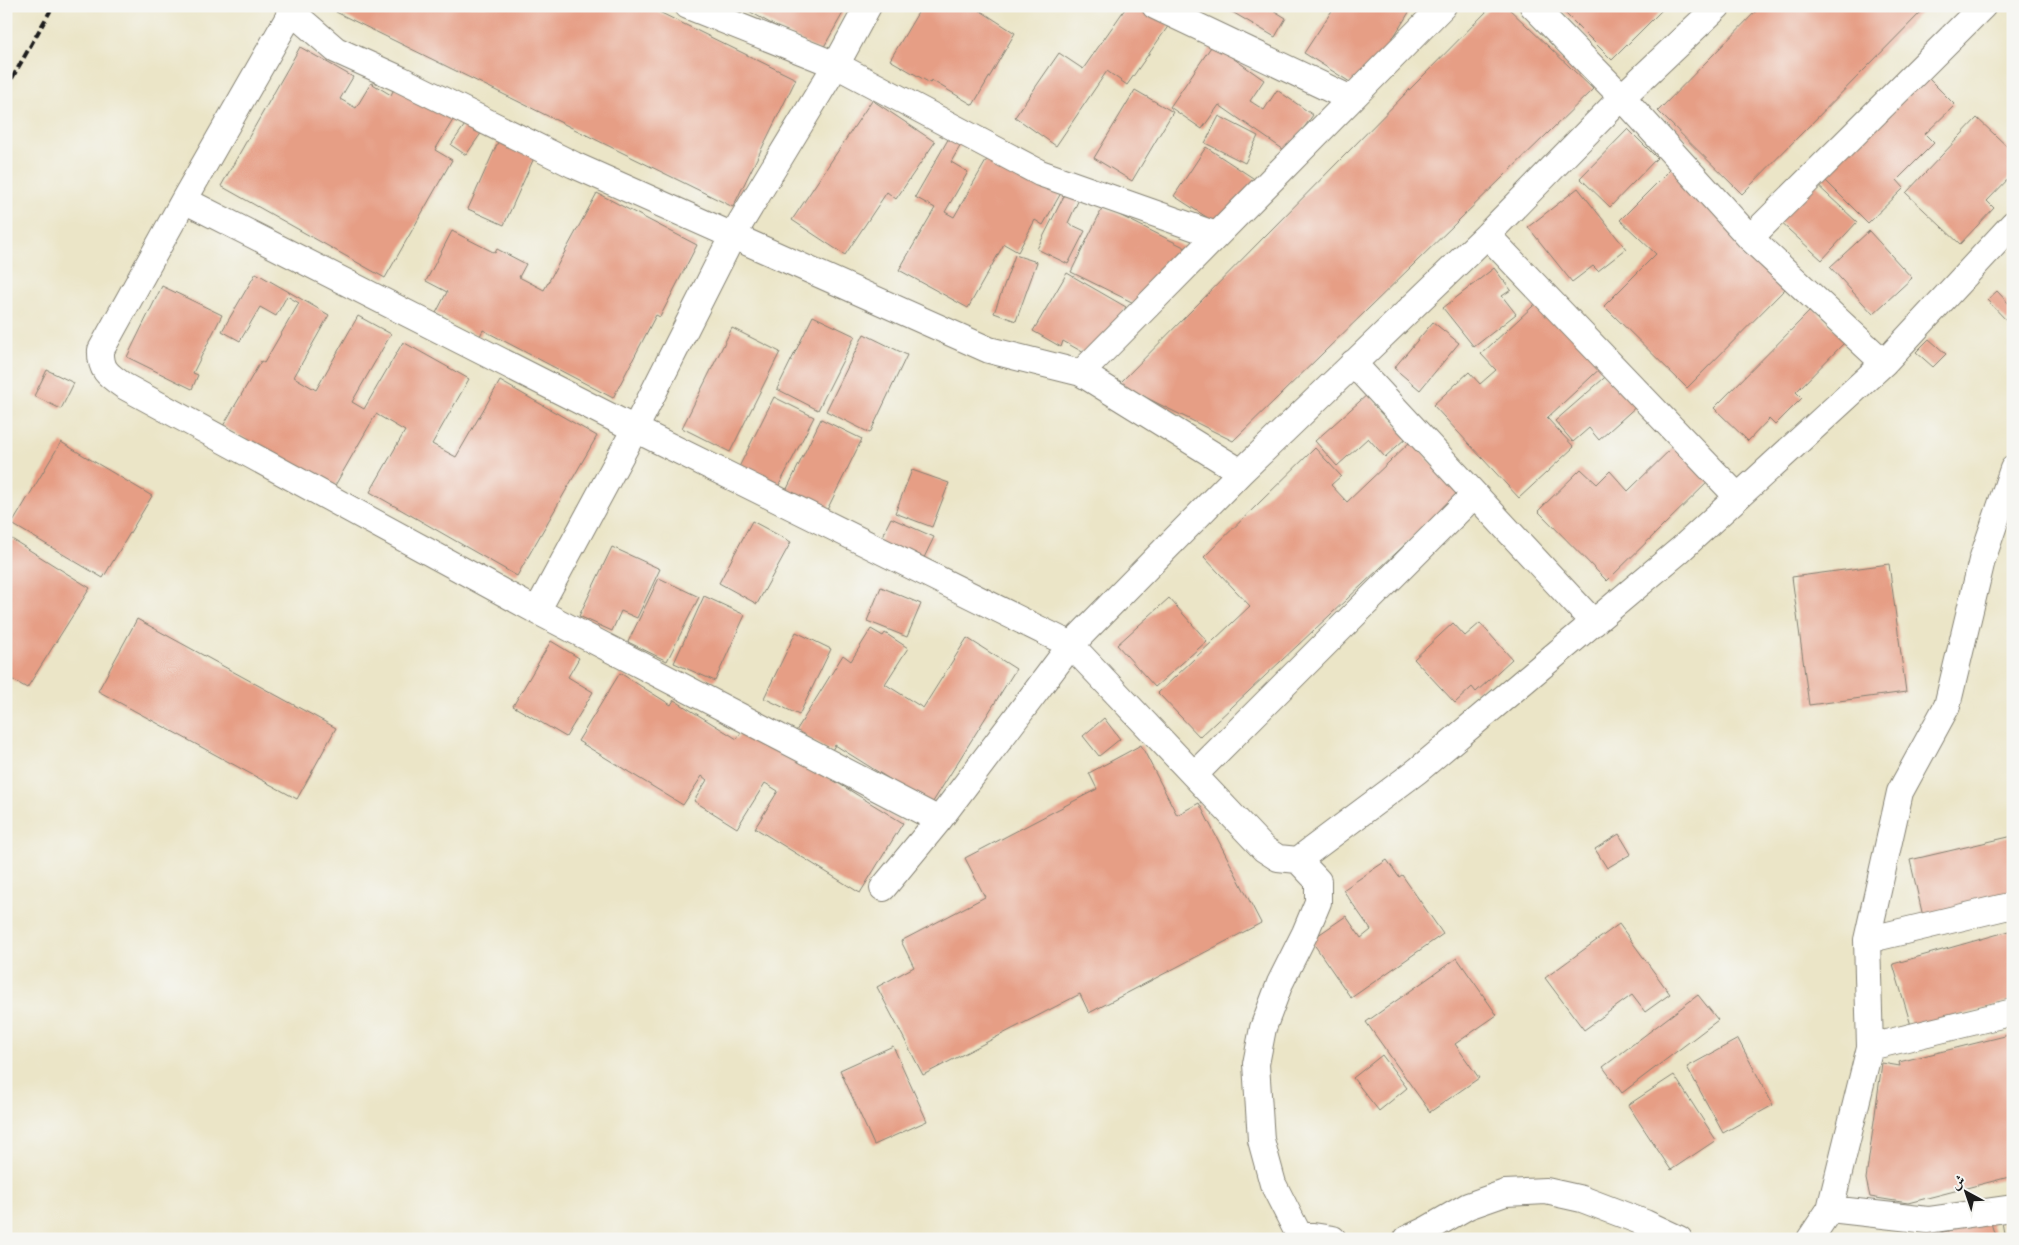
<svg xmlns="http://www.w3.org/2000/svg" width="2019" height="1245" viewBox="0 0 2019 1245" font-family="'Libre Caslon Text',Amiri,serif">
  <rect width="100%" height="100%" fill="#f6f6f2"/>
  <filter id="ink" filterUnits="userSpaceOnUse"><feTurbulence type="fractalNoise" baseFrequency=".02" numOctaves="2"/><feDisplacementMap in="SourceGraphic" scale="10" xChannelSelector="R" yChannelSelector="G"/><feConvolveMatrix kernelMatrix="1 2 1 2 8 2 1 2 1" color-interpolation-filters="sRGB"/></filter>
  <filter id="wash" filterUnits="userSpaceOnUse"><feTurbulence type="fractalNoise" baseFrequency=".0096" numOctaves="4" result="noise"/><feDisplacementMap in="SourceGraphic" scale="20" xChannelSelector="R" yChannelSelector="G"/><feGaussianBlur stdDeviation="1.12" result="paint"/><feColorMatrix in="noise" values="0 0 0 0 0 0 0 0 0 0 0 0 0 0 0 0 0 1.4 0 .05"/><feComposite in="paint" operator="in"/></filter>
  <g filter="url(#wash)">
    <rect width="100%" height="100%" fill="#ebe5c7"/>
    <g id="blocks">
      <path fill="#e69e85" d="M339 6H647L796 79 733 207 336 12Z
        M740 6H847L821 52Z
        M922 6H973L1015 33 973 105 931 80 930 83 890 60Z
        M1127 6H1142L1169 25 1127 85 1107 71 1056 146 1015 117 1059 53 1083 69Z
        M1222 6H1275L1273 10 1286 18 1275 37Z
        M1335 6H1413L1361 89 1304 53Z
        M1492 6H1506L1593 89 1233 441 1119 384Z
        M1558 6H1666L1612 60Z
        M1761 6H1927L1742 194 1658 111Z
        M1213 44 1264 80 1250 101 1264 110 1277 90 1313 115 1287 152 1219 105 1202 129 1170 107Z
        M300 47 353 77 340 99 356 108 371 83 391 95 395 87 453 120 435 150 452 160 385 278 221 186Z
        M1923 73 1955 105 1925 134 1934 143 1897 180 1904 188 1868 223 1820 175Z
        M1135 90 1173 112 1132 181 1094 158Z
        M872 100 935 142 896 199 887 192 845 255 792 220Z
        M1219 116 1258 136 1245 163 1205 143Z
        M1977 118 2013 152V174L1987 201 1994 208 1960 244 1906 193Z
        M469 119 484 129 466 155 451 145Z
        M1628 129 1657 158 1610 207 1580 178Z
        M502 133 538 149 504 225 468 209Z
        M950 136 962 143 951 162 968 172 945 212 954 217 990 154 1061 193 1043 225 1035 220 1018 252 1004 244 968 308 899 270 935 208 915 197Z
        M1206 147 1259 182 1228 231 1174 196Z
        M1673 167 1793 281 1687 388 1604 306 1656 254 1620 220Z
        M1813 181 1857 222 1822 260 1778 220Z
        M1578 188 1626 249 1598 271 1593 266 1572 282 1528 227Z
        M1066 192 1079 199 1068 223 1085 231 1068 264 1037 249Z
        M597 193 697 245 660 317 656 315 613 398 483 330 480 336 436 313 447 292 426 281 452 231 495 253 497 249 526 264 519 277 544 290Z
        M1103 207 1186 248 1154 313 1071 272Z
        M1869 231 1912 278 1873 314 1830 267Z
        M1015 255 1037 262 1016 321 994 313Z
        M1494 268 1511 290 1502 296 1516 314 1474 347 1443 308Z
        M256 273 329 315 294 377 316 390 358 316 391 334 352 402 364 409 403 342 469 379 432 444 456 457 500 381 597 436 517 576 370 492 405 431 376 414 333 489 223 426 261 361 264 363 299 303 287 296 276 316 260 307 240 341 222 331Z
        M1067 273 1126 307 1095 359 1063 341 1061 347 1033 331Z
        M162 286 222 315 193 373 198 375 192 389 127 357Z
        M1997 291 2013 308V315L2007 321 1987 300Z
        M1544 296 1606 363 1547 418 1574 447 1519 498 1433 405 1469 372 1480 384 1496 370 1481 354Z
        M1813 308 1846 341 1796 392 1802 398 1775 425 1769 419 1748 441 1714 408Z
        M813 316 855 336 818 410 777 389Z
        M1433 322 1459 343 1420 390 1394 368Z
        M732 328 780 352 730 452 682 428Z
        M864 334 907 355 870 433 826 411Z
        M1929 339 1946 354 1933 367 1916 352Z
        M47 370 74 383 61 409 34 396Z
        M1611 372 1639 404 1599 440 1589 428 1573 442 1555 421Z
        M1368 394 1407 437 1385 457 1368 438 1337 466 1315 441Z
        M774 397 814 417 777 489 738 469Z
        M821 419 862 439 825 514 784 495Z
        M1680 440 1715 475 1607 581 1538 511 1581 469 1597 484 1610 471 1628 491Z
        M1411 441 1460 493 1200 737 1158 693 1250 606 1204 557 1315 448 1341 476 1331 485 1347 502Z
        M61 442 152 496 103 578 12 524Z
        M912 470 949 483 932 527 895 513Z
        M891 518 934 537 921 564 878 544Z
        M752 521 791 542 757 604 719 583Z
        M7 536 90 588 27 688 6 676Z
        M612 547 660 569 637 618 621 611 612 631 579 616Z
        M1889 564 1906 692 1809 705 1792 577Z
        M659 578 699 597 667 661 628 642Z
        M881 587 921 604 907 637 867 621Z
        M704 596 745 615 715 681 674 663Z
        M1169 598 1207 641 1155 687 1117 645Z
        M137 619 336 728 297 799 98 691Z
        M1453 623 1465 636 1480 623 1512 659 1476 692 1472 687 1455 703 1414 659Z
        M871 629 883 636 885 633 908 648 885 684 923 708 967 638 1016 669 931 805 835 745 831 752 796 731 843 655 851 661Z
        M796 632 831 649 799 715 764 698Z
        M551 641 579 658 568 677 593 692 566 737 513 706Z
        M620 673 671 705 674 700 737 739 745 726 903 823 860 893 755 828 778 791 765 783 737 828 694 801 707 780 702 776 683 805 578 741Z
        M1104 718 1120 739 1099 756 1083 736Z
        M1141 745 1177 815 1199 803 1261 923 1089 1013 1080 994 923 1075 877 987 914 967 901 941 985 897 965 858 1097 789 1089 773Z
        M1619 834 1631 854 1607 868 1595 849Z
        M2013 836V914L1927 934 1910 860Z
        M1387 860 1399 877 1402 875 1443 934 1351 998 1311 940 1346 916 1361 938 1371 930 1343 890Z
        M1619 924 1670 994 1645 1012 1632 995 1584 1030 1545 978Z
        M2013 930V1000L1912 1029 1893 964Z
        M1457 958 1497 1015 1455 1044 1479 1078 1430 1112 1366 1022Z
        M1698 995 1718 1020 1622 1093 1603 1067Z
        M2013 1034V1176L1908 1203 1870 1197 1866 1179 1882 1063 1900 1066 1899 1062Z
        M1738 1039 1773 1105 1723 1133 1687 1067Z
        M893 1046 927 1121 874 1145 840 1070Z
        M1382 1055 1407 1088 1379 1111 1353 1078Z
        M1674 1075 1716 1140 1671 1170 1628 1105Z
        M1990 1220 1996 1239H1921V1238Z
        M2013 1220V1239H2005L2002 1222Z"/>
    </g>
  </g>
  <g filter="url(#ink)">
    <use href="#blocks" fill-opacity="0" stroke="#848072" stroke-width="1"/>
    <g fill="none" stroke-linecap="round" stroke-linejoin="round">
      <defs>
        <path id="street" d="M288 6 292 12 336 50 400 79 574 165 989 350 1081 373 1241 472
          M295 6 184 200 101 350C100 370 108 375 124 386L537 611 939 820
          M688 6 836 65 1040 173 1216 235
          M1155 6 1351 99
          M1533 6 1622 97 1750 238 1884 363
          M184 200 635 429 1071 645 1264 849 1278 858 1298 860 1417 771 1680 550 1884 363 2013 224
          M1487 235 1737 496
          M1750 238 1983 6
          M1353 363 1594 623
          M1081 373 1443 6
          M537 611 635 429 733 235 836 65 868 6
          M1194 775 1474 495
          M1298 860 1318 881V902L1305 933 1280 983 1263 1028 1256 1064 1261 1140 1273 1184 1301 1239
          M883 888 939 820 1071 645 1241 472 1487 235 1622 97 1718 6
          M1867 940 2013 905
          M1870 1047 2013 1012
          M1830 1209 1928 1220 2013 1208
          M1300 1234 1333 1239
          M1407 1239 1426 1230 1468 1206 1505 1193 1546 1191 1582 1199 1645 1223 1679 1239
          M1810 1239 1830 1209 1870 1047 1867 940 1900 792 1947 706 1982 560 2013 469"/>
      </defs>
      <use href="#street" stroke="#848072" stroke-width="28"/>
      <use href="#street" stroke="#fff" stroke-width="26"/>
      <path stroke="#1c1c1c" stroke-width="4" stroke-dasharray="8 4" stroke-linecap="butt" d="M6 89 53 6"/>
    </g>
  </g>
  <rect width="2019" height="1245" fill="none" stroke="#f6f6f2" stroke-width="25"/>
  <g transform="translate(1966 1192) rotate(320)" stroke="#f6f6f2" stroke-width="4" paint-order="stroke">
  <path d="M0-4L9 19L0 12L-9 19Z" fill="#1c1c1c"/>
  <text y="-8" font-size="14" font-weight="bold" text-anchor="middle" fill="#1c1c1c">ش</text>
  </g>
</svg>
